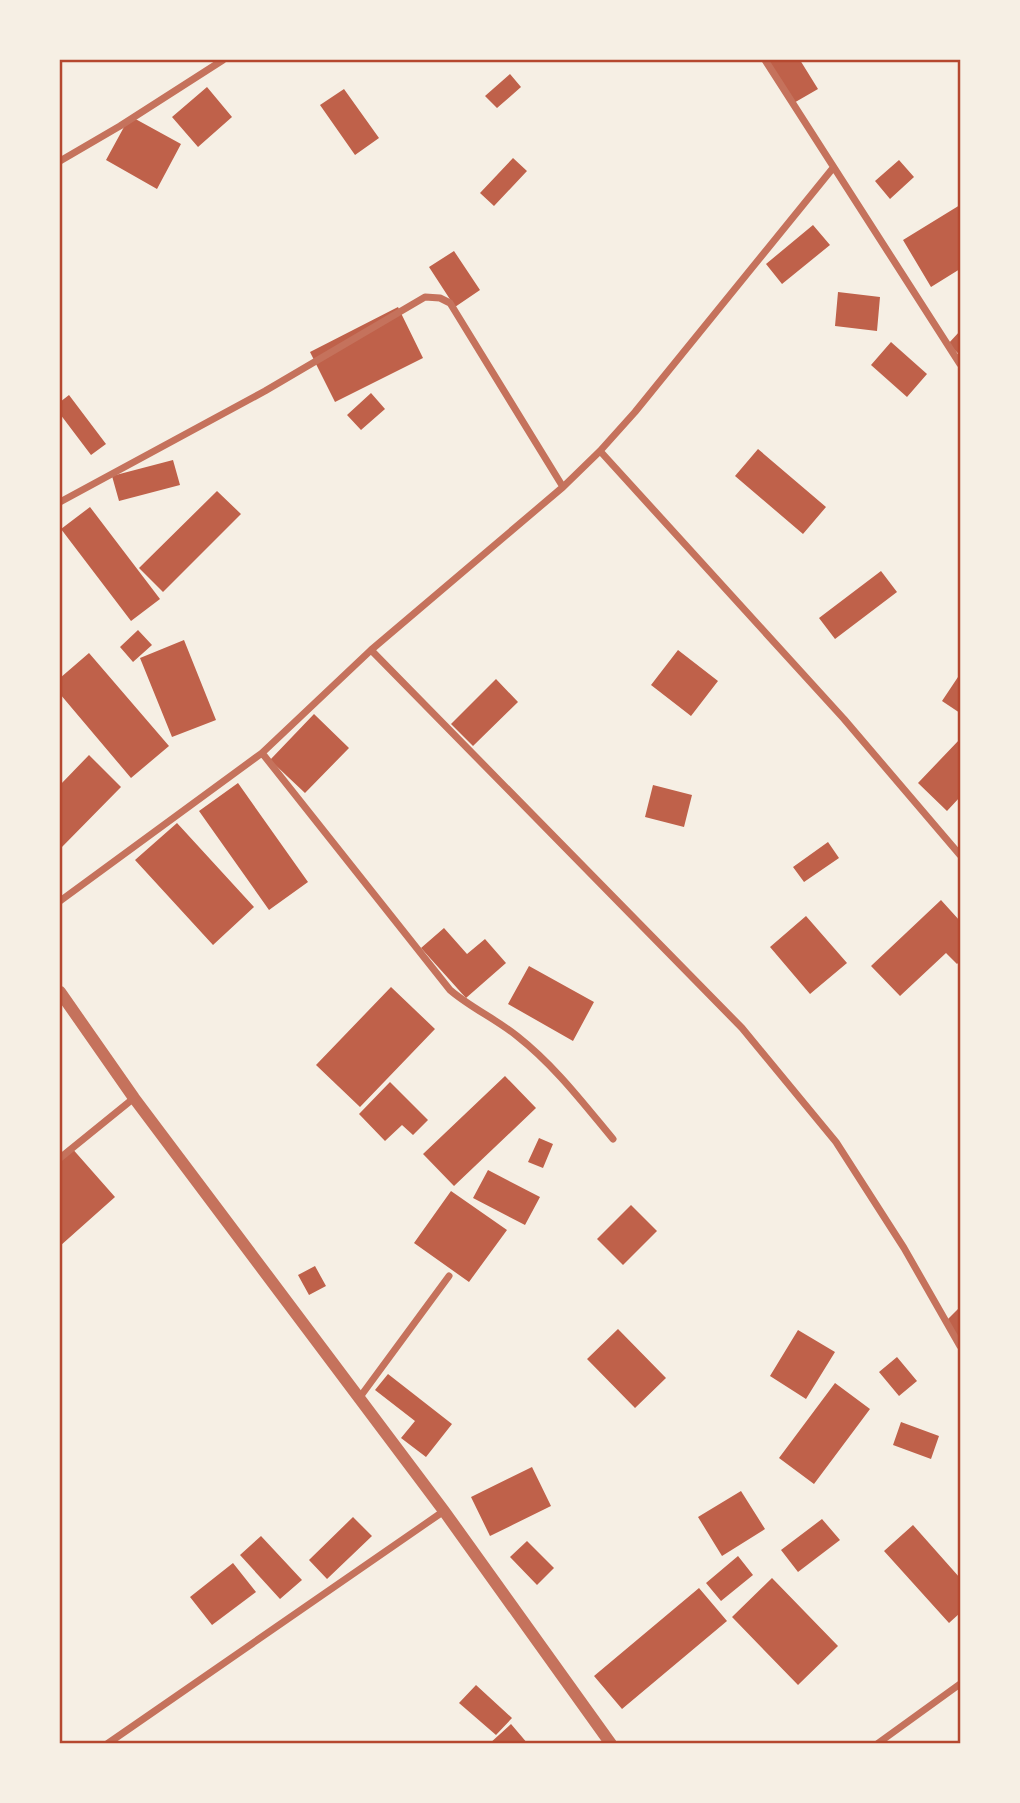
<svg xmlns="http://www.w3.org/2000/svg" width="1020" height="1803" viewBox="0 0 1020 1803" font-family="'IBM Plex Sans',sans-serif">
  <rect width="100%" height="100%" fill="#f6efe4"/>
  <path fill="#bf614a" d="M767 60H800L818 89 792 104Z
    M510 74 521 87 497 108 485 96Z
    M207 87 232 117 198 147 172 117Z
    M344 89 379 138 355 155 320 105Z
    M130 116 181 144 157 189 106 160Z
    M513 158 527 171 494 206 480 193Z
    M899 160 914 177 890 199 875 181Z
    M960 205V269L931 287 903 240Z
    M813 225 830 245 782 284 766 264Z
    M454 251 480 290 455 307 429 267Z
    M838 292 880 297 877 331 835 326Z
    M398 307 423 358 335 402 310 352Z
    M960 331V355L948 344Z
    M891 342 927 374 907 397 871 365Z
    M371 393 385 409 361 430 347 415Z
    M69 395 106 444 91 455 60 414V402Z
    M758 449 826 507 803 534 735 476Z
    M173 460 180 485 119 501 112 476Z
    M217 491 241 514 163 592 139 568Z
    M90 507 160 599 131 621 61 529Z
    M881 571 897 592 835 639 819 618Z
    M138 630 152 645 133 662 120 647Z
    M184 640 216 720 172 737 140 658Z
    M678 650 718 681 691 716 651 685Z
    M89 653 169 746 131 778 60 694V678Z
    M960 674V713L942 701Z
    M496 679 518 702 473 746 451 724Z
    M314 714 349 748 305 793 270 760Z
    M960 739V797L947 811 918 783Z
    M89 755 121 787 60 849V785Z
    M238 783 308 882 269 910 199 811Z
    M653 785 692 795 684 827 645 817Z
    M177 823 254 907 213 945 135 860Z
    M828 842 839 858 804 882 793 867Z
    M941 900 960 921V961L957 964 946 953 900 996 871 966Z
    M806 916 847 963 810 994 770 947Z
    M444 928 467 954 485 939 506 963 466 998 421 948Z
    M529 966 594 1002 573 1041 508 1004Z
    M391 987 435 1029 360 1107 316 1065Z
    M505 1076 536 1108 454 1186 423 1154Z
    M390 1082 428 1120 413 1135 402 1125 385 1141 359 1114Z
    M539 1138 553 1144 543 1168 528 1162Z
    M70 1146 115 1197 60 1246V1155Z
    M488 1170 540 1197 525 1225 473 1198Z
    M451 1191 507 1230 469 1282 414 1243Z
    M631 1205 657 1231 623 1265 597 1239Z
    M315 1266 326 1286 309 1295 298 1275Z
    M960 1307V1340L944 1323Z
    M618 1329 666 1378 635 1408 587 1359Z
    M798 1330 835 1352 806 1399 770 1376Z
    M897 1357 917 1381 899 1396 879 1372Z
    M388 1374 452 1424 426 1457 401 1438 415 1421 375 1390Z
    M835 1383 870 1409 814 1484 779 1458Z
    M901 1422 939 1436 931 1459 893 1445Z
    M532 1467 551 1506 490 1536 471 1497Z
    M741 1491 765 1529 722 1556 698 1517Z
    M353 1517 372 1536 327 1579 309 1560Z
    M822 1519 840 1540 798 1572 781 1550Z
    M913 1525 960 1578V1613L949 1623 884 1551Z
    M261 1536 302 1580 280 1599 240 1555Z
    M527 1541 554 1568 537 1585 510 1557Z
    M738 1556 753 1575 721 1601 706 1583Z
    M233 1563 256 1592 212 1625 190 1597Z
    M772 1578 838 1646 798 1685 732 1617Z
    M699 1588 727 1621 622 1709 594 1676Z
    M476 1685 512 1718 496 1735 459 1703Z
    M511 1724 528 1744H489Z"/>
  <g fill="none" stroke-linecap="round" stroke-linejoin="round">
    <path stroke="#c5725c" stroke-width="7" d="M765 60 960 364
      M60 161 120 126 223 60
      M600 451 844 719 960 855
      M60 502 265 391 425 297 440 298 450 303 563 487
      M371 650 742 1028 836 1142 904 1248 960 1346
      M262 753 450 990C471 1008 496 1019 517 1036 555 1066 583 1103 613 1139
      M60 901 262 753 371 650 563 487 600 451 635 412 833 168
      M60 1158 134 1098
      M360 1397 449 1276
      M107 1744 444 1511
      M877 1744 960 1684"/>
    <path stroke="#c5725c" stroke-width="12" d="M60 992 134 1098 444 1511 611 1744"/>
  </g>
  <rect width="1020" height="1803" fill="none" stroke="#f6efe4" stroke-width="122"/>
  <rect x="61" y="61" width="898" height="1681" fill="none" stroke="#b5482f" stroke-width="2.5"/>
</svg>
